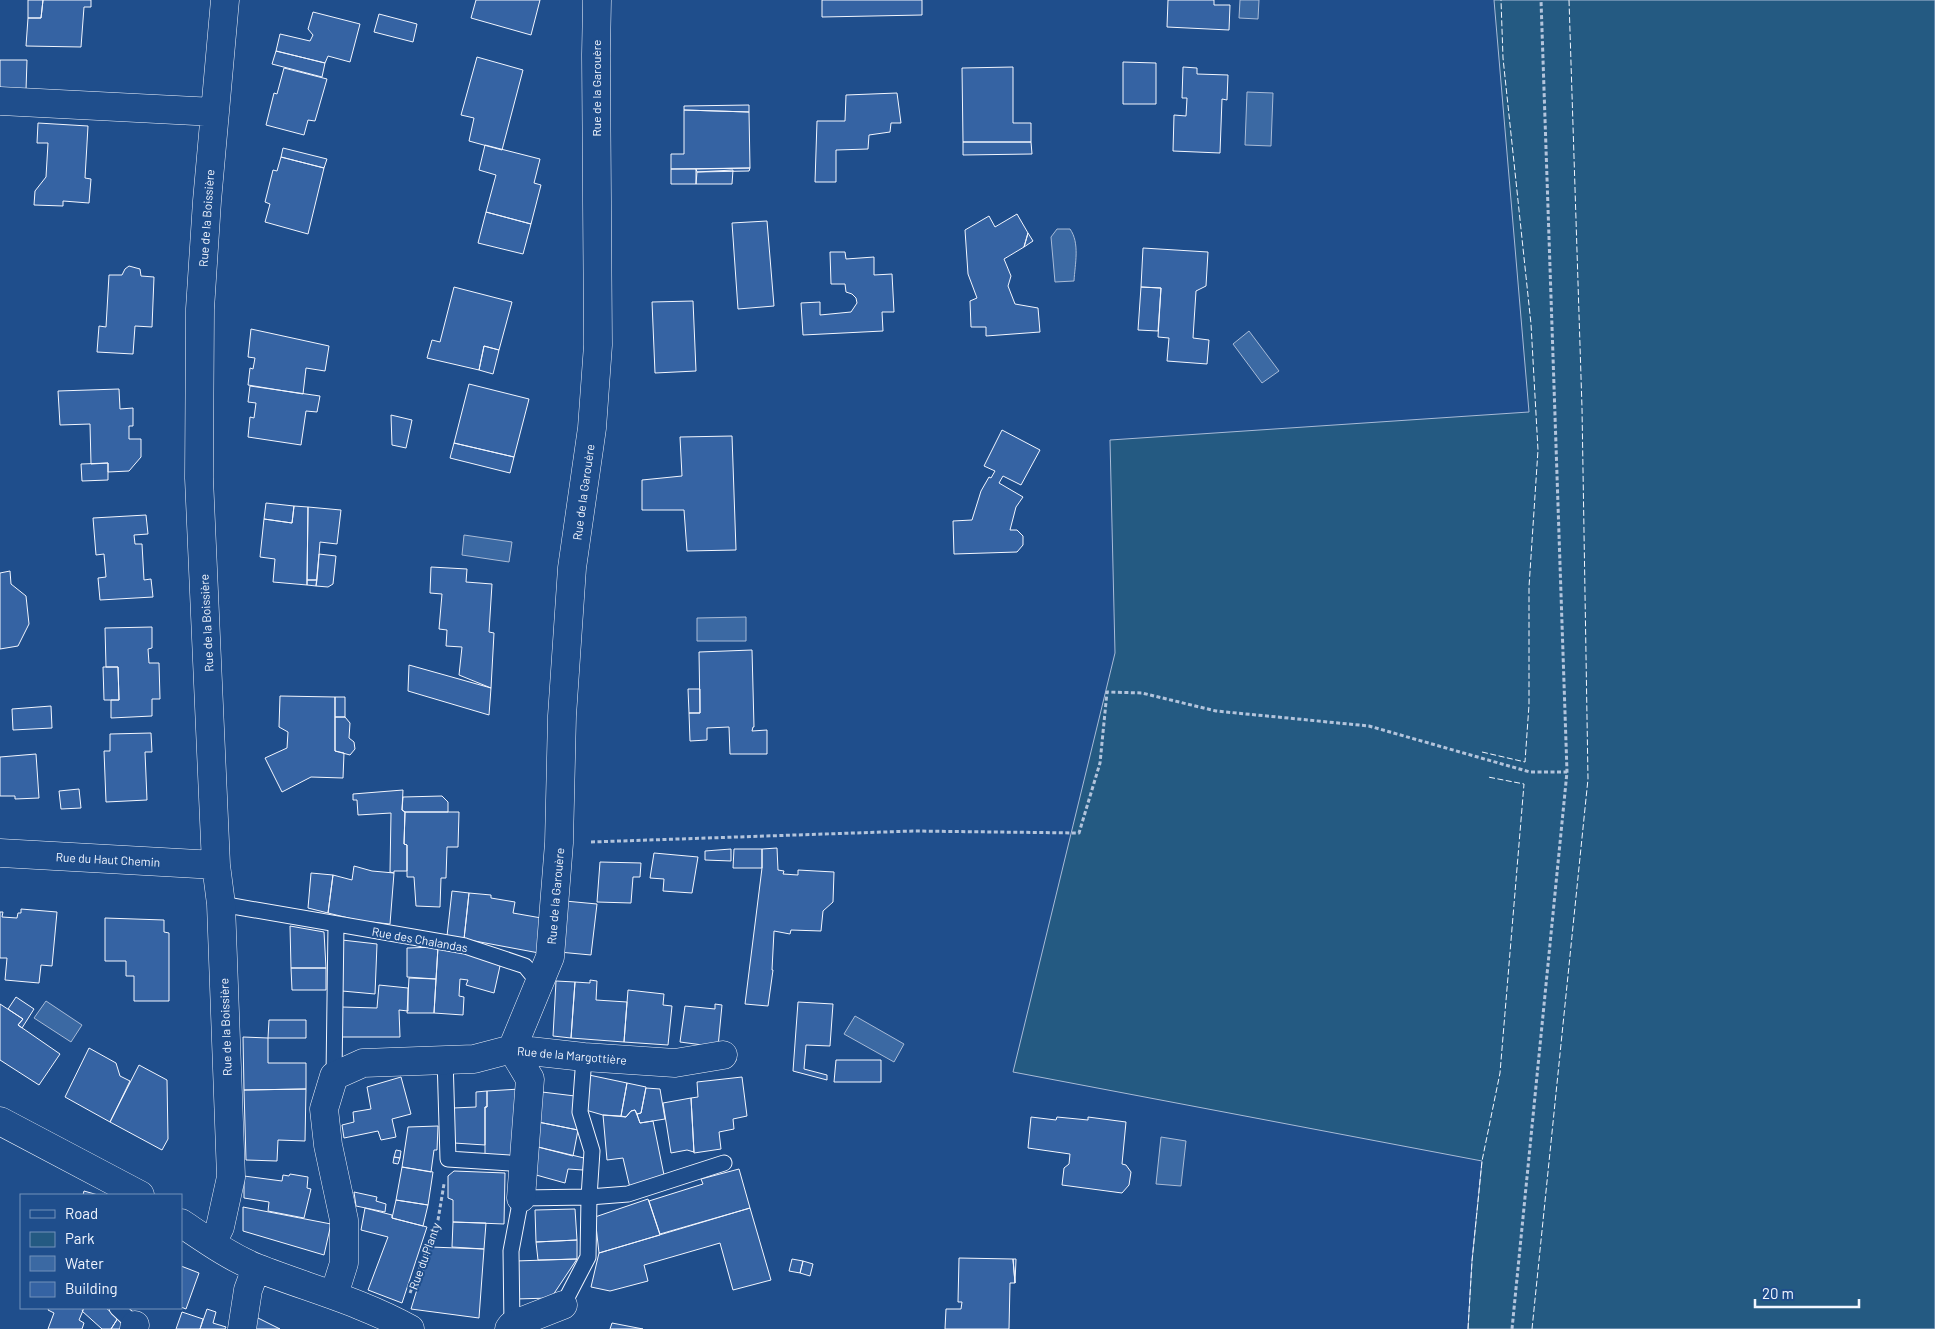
<svg xmlns="http://www.w3.org/2000/svg" width="1935" height="1329" viewBox="0 0 1935 1329" font-family="Barlow,sans-serif">
  <rect width="100%" height="100%" fill="#1f4e8c"/>
  <path fill="#245a82" stroke="#a8bbd7" d="M1494 0H1935V1329H1468L1472 1261 1482 1161 1013 1072 1115 653 1110 440 1529 412Z"/>
  <path fill="#3b69a3" stroke="#a8bbd7" d="M1240 0H1259L1258 19 1239 18Z
    M1247 92 1273 93 1271 146 1245 145Z
    M1057 229H1070C1080 243 1075 264 1074 281L1055 282 1051 237Z
    M1249 331 1279 371 1262 383 1233 344Z
    M464 535 512 542 509 562 462 555Z
    M746 617V641H697V618Z
    M46 1001 82 1025 71 1042 34 1018Z
    M855 1016 904 1044 894 1062 844 1034Z
    M1161 1137 1186 1141 1181 1186 1156 1184Z"/>
  <path fill="#3563a3" stroke="#f2f6ff" d="M28 0H43L41 18H28Z
    M43 0H91V7H84L81 47 26 46 28 18H41Z
    M476 0H540L531 35 471 18Z
    M822 0H922V15L822 17Z
    M1168 0H1214V5H1230L1229 30 1167 27Z
    M313 12 360 24 350 62 328 56 325 63 276 51 280 34 310 41 313 35 308 29Z
    M379 14 417 24 413 42 374 32Z
    M276 51 325 63 322 77 272 64Z
    M477 57 523 70 502 150 469 141 474 118 461 115Z
    M0 60H27L26 90 0 88Z
    M1123 62 1156 63V104H1123Z
    M1013 67V123H1031V142H963L962 68Z
    M1183 67 1197 68V74L1228 75 1227 100 1222 99 1220 153 1173 151 1174 115 1186 116 1187 98H1182Z
    M284 68 327 79 315 121 308 120 304 135 266 125 274 93 277 94Z
    M897 93 901 123H891L890 132 869 135 868 149 836 150V182H815L817 121H845L846 95Z
    M749 105V112L684 110V106Z
    M684 110 749 112 750 168 671 169V154H684Z
    M38 123 88 126 85 178 91 179 89 203 63 201V206L34 205 35 191 46 177 48 143H37Z
    M963 142H1031L1032 154 963 155Z
    M485 145 540 159 534 183 541 185 531 224 486 212 496 175 479 170Z
    M283 148 327 159 324 168 281 157Z
    M281 157 324 168 308 234 265 222 270 204 265 202 273 170 277 171Z
    M750 168 749 171 697 172 696 169Z
    M671 169H696V184H671Z
    M733 170 732 184H696L697 172Z
    M486 212 531 224 523 254 478 243Z
    M1017 214 1028 233 1024 247 1004 259 1011 276 1008 286 1015 304 1038 308 1040 332 986 336V327H971L970 301 977 298 968 274 965 230 989 216 995 227Z
    M767 221 774 306 738 309 732 223Z
    M1028 233 1033 241 1024 247Z
    M1143 248 1208 252 1206 286 1196 291 1193 338 1209 340 1207 364 1167 361 1169 338 1158 337 1161 288 1141 287Z
    M830 252H845L846 259 874 257V275L892 274 894 312H882L883 331 803 335 801 303 820 302V315L851 312 857 303 856 298 852 294 846 292 845 284H831Z
    M129 266 140 269 141 276 154 277 152 327 135 326 133 354 97 352 99 326 106 327 109 275H122L125 269Z
    M454 287 512 302 499 350 484 346 479 370 427 358 432 340 440 342Z
    M1141 287 1161 288 1158 331 1138 330Z
    M693 301 696 371 655 373 652 302Z
    M251 329 329 346 325 371 306 368 303 394 248 385 250 368 253 369 255 358 248 357Z
    M484 346 499 350 493 374 479 370Z
    M469 384 529 399 514 457 454 443Z
    M250 386 320 396 317 412 306 411 301 445 248 437 250 417 254 418 256 403 248 402Z
    M119 389 120 409 133 408V426H129V439H141V457L129 471 108 472V463L91 464 90 424 60 425 58 391Z
    M391 415 412 420 406 448 392 445Z
    M1002 430 1040 450 1021 485 1003 476 999 483 1023 497 1016 507 1010 530H1017L1023 536V545L1017 552 954 554 953 521 972 520 981 491 989 477 991 478 995 471 984 466Z
    M732 436 736 550 687 551 684 510H642V480L682 476 680 437Z
    M454 443 514 457 510 473 450 458Z
    M108 463V480L82 481 81 464Z
    M266 503 294 506 292 523 264 519Z
    M294 506 308 507 307 585 273 582 275 559 260 557 264 519 292 523Z
    M308 507 341 510 337 544 320 542 317 580H307Z
    M146 515 148 534 134 535 135 544H142L144 580 151 579 153 597 100 600 98 578 106 577 104 554 96 555 93 518Z
    M319 554 336 556 333 584 328 587 316 586Z
    M431 567 467 569 466 582 492 584 489 632 494 633 491 688 459 675 462 647 446 646 447 630 439 629 442 594 430 593Z
    M10 571 11 584 26 596 29 624 18 646 0 649V573Z
    M307 580H317L316 586 307 585Z
    M152 627V648L148 649 149 663H159L160 699H152V716L111 718V700H119L118 667H106L105 628Z
    M752 650 754 727H753L752 731 767 730V754H730L729 727 707 728V740L690 741 689 713H700L699 652Z
    M409 665 491 688 489 715 408 691Z
    M103 667H118L119 700H104Z
    M688 689H700V713H689Z
    M280 696 335 697V751L344 753 343 778 311 777 282 792 265 758 287 748 288 732 279 727Z
    M335 697H345V717H335Z
    M51 706 52 728 13 730 12 709Z
    M335 717H345L350 723 349 738 354 742 355 749 350 755 335 751Z
    M151 733 152 752H145L147 800 106 802 104 751H110V734Z
    M36 754 39 798 15 799V796H0V757Z
    M79 789 81 808 61 809 59 791Z
    M403 790 402 810 405 812 404 844 407 845V871H394V873L390 872 391 813 358 815 357 800H353V794Z
    M442 796 448 802V812H405L402 810 403 797Z
    M405 812H459L458 847H447L446 878H441L440 907 416 906 414 877H407V845L404 844Z
    M777 848 778 870 784 871 783 874 798 875V870L834 872 833 902 823 911 821 931 791 930 790 934 774 931 772 970H773L768 1006 745 1004 762 868V849Z
    M731 849V861L705 860V851Z
    M734 849H762V868H733Z
    M654 853 698 857 692 893 663 891 664 879 650 878Z
    M600 862 641 863 640 877H633L631 903 597 902Z
    M354 866 372 871 394 873 390 924 361 921 328 913 333 875 352 880Z
    M311 873 333 875 328 913 308 908Z
    M452 891 469 893 464 939 447 936Z
    M469 893 491 895V898L515 902 513 913 547 919 539 953 464 939Z
    M565 901 597 904 591 955 559 952Z
    M21 909 57 912 52 966 41 965 39 983 5 980 7 958H0V912H3L2 917 17 918 18 913H21Z
    M105 918 164 920V932L169 933V1001H134V976H126V961H105Z
    M290 926 324 932 326 968H291Z
    M342 940 377 944 375 994 342 991Z
    M438 947 468 951 500 966 494 993 466 985 468 980 460 979 459 996 464 997 463 1015 434 1013Z
    M438 947 436 979 407 977V948Z
    M291 968H326V990H292Z
    M409 978 436 979 434 1013H407Z
    M590 980 597 981 596 1000 627 1002 624 1042 571 1038 575 982 590 983Z
    M556 981 575 982 571 1038 553 1036Z
    M379 985 408 988V1011L399 1010 400 1037H342V1007L377 1008Z
    M628 990 664 994 663 1005 672 1006 668 1045 624 1042Z
    M16 997 34 1009 22 1028 18 1025 23 1019 8 1009Z
    M798 1002 833 1004 830 1046 806 1045 804 1069 827 1075V1080L793 1071Z
    M0 1004 23 1019 18 1025 60 1054 39 1085 0 1060Z
    M715 1004 722 1005 718 1047 680 1042 685 1006 715 1009Z
    M269 1020H306V1038H268Z
    M243 1037 268 1038V1063H306V1089L244 1090Z
    M89 1048 116 1063 120 1076 130 1081 110 1122 65 1097Z
    M836 1060H881V1082H834Z
    M139 1065 167 1080 168 1139 162 1150 110 1122Z
    M589 1075 627 1083 621 1116 603 1115 582 1109Z
    M401 1077 411 1114 392 1119 396 1137 381 1140 378 1131 344 1138 342 1125 354 1122 353 1112 371 1109 367 1087Z
    M742 1077 747 1116 733 1119 734 1129 719 1132 721 1149 694 1153 691 1098 698 1097 697 1082Z
    M627 1083 646 1087 641 1113 637 1114 635 1110 631 1111 626 1117 621 1116Z
    M646 1088 660 1089 665 1119 640 1123 637 1114 641 1113Z
    M306 1089 305 1141 278 1140 277 1161 246 1160 244 1090Z
    M520 1089 517 1157 485 1156V1107H487V1091Z
    M487 1091V1107H485V1145L454 1143 453 1108 476 1107V1092Z
    M542 1092 575 1096 578 1130 538 1122Z
    M691 1098 694 1152 687 1150 671 1153 663 1103Z
    M635 1110 640 1123 653 1121 665 1180 630 1188 623 1158 607 1160 603 1115 626 1117 631 1111Z
    M1031 1117 1056 1120 1057 1117 1088 1120V1117L1126 1122 1122 1164 1126 1165 1131 1172 1129 1185 1122 1193 1062 1185 1064 1168 1069 1164 1070 1154 1028 1148Z
    M538 1122 578 1130 573 1156 534 1146Z
    M438 1126 437 1150H434L431 1172 402 1167 408 1127Z
    M534 1146 584 1158 583 1170 568 1169 565 1183 529 1173Z
    M396 1150 401 1151 400 1158 394 1157Z
    M394 1157 400 1158 398 1164 393 1163Z
    M402 1167 433 1172 428 1205 396 1200Z
    M739 1169 750 1208 660 1234 649 1201 703 1184 701 1179Z
    M454 1171 505 1173 504 1224 453 1222V1200L448 1198V1176Z
    M290 1174 308 1177 307 1188 311 1189 304 1218 268 1211 269 1202 244 1198V1176L282 1181 283 1175 289 1176Z
    M84 1191 98 1195H83Z
    M354 1192 377 1197 376 1201 386 1204 385 1212 356 1206Z
    M648 1199 660 1235 599 1253 595 1217Z
    M396 1200 428 1205 423 1226 392 1218Z
    M243 1207 331 1224 324 1255 243 1231Z
    M365 1208 392 1215V1218L427 1227 402 1303 368 1290 388 1237 361 1230Z
    M750 1208 771 1280 733 1290 720 1243 644 1265 648 1281 610 1291 591 1287 599 1253Z
    M575 1209 577 1240 536 1242 535 1210Z
    M453 1222 486 1223 484 1249 452 1247Z
    M577 1240V1259L538 1260 536 1242Z
    M430 1247 484 1249 479 1318 411 1309Z
    M959 1258 1013 1259 1015 1283H1010L1009 1329H945L946 1309H961L962 1302H958Z
    M577 1259 551 1298 515 1299V1261Z
    M792 1259 803 1261 800 1273 789 1271Z
    M1013 1259H1016L1015 1283Z
    M803 1261 813 1264 810 1276 800 1273Z
    M181 1266 199 1273 186 1309 181 1307Z
    M49 1308H84L79 1320 84 1323 82 1329H48L54 1313 48 1310Z
    M84 1308H106L118 1318 111 1329H102L82 1311Z
    M207 1309 216 1312 213 1323 226 1327 225 1329H200Z
    M182 1312 203 1319 200 1329H176Z
    M252 1315 280 1329H248Z
    M118 1318 124 1325 126 1329H111Z
    M612 1323 643 1329H610Z"/>
  <g fill="none" stroke-linecap="round" stroke-linejoin="round">
    <defs>
      <path id="service" d="M221 904 465 946 525 966 538 982
        M445 1058 448 1159 524 1164
        M334 1076 336 924
        M563 1305 588 1257 589 1197 592 1151 580 1112 584 1057
        M117 1308 135 1325
        M512 1325 511 1251 521 1198 589 1197 628 1194 724 1163"/>
      <path id="minor" d="M0 101 215 112
        M0 853 216 865
        M0 1121 140 1195
        M521 1198 530 1079 512 1049 550 957 559 843 562 716 572 568 592 428 598 345 596 55 597 0
        M181 1223C205 1239 230 1257 257 1268 308 1288 362 1302 410 1329
        M212 1243 220 1227 231 1177 221 904 216 865 199 478 200 309 207 201 225 0
        M334 1295 344 1263V1220L328 1145 324 1109 334 1076 363 1063 474 1059 512 1049 584 1057 675 1063 723 1055
        M134 1329 135 1325
        M242 1329 248 1290 256 1268
        M509 1329 512 1325 563 1305"/>
    </defs>
    <use href="#service" stroke="#f2f6ff" stroke-width="17"/>
    <use href="#minor" stroke="#f2f6ff" stroke-width="29"/>
    <path stroke="#b3c4dc" stroke-width="3" stroke-dasharray="4 2.5" stroke-linecap="butt" d="M591 842 913 831 1079 833 1100 763 1107 692 1142 693 1216 711 1369 726 1530 772H1567
      M410 1293 438 1220 444 1184
      M1512 1329 1567 772 1541 0"/>
    <use href="#service" stroke="#1f4e8c" stroke-width="15"/>
    <use href="#minor" stroke="#1f4e8c" stroke-width="28"/>
    <path stroke="#f2f6ff" stroke-width="1" stroke-dasharray="6 2.5" stroke-linecap="butt" d="M1482 752 1525 762 1529 705V587L1538 450 1531 324 1503 58 1501 0
      M1468 1329 1472 1261 1482 1161 1500 1073 1524 784 1488 777
      M1532 1329 1588 779 1582 408 1569 0"/>
  </g>
  <g text-anchor="middle" dominant-baseline="central" stroke-width="4" stroke-linejoin="round" paint-order="stroke">
    <g font-size="12" fill="#f2f6ff" stroke="#1f4e8c">
      <text transform="translate(596 88) rotate(-90)">Rue de la Garouère</text>
      <text transform="translate(206 218) rotate(-86)">Rue de la Boissière</text>
      <text transform="translate(583 492) rotate(-82)">Rue de la Garouère</text>
      <text transform="translate(206 623) rotate(-93)">Rue de la Boissière</text>
      <text transform="translate(108 859) rotate(3)">Rue du Haut Chemin</text>
      <text transform="translate(555 896) rotate(-85)">Rue de la Garouère</text>
      <text transform="translate(420 939) rotate(10)">Rue des Chalandas</text>
      <text transform="translate(225 1027) rotate(-92)">Rue de la Boissière</text>
      <text transform="translate(572 1055) rotate(5)">Rue de la Margottière</text>
      <text transform="translate(424 1256) rotate(-70)">Rue du Planty</text>
    </g>
  </g>
  <rect x="20" y="1194" width="162" height="115" fill="#1f4e8c" stroke="#7391ba"/>
  <rect x="30" y="1210" width="25" height="8" fill="#1f4e8c" stroke="#7391ba"/>
  <text x="65" y="1219" font-size="15" fill="#f2f6ff">Road</text>
  <rect x="30" y="1232" width="25" height="15" fill="#245a82" stroke="#7391ba"/>
  <text x="65" y="1244" font-size="15" fill="#f2f6ff">Park</text>
  <rect x="30" y="1256" width="25" height="15" fill="#3b69a3" stroke="#7391ba"/>
  <text x="65" y="1269" font-size="15" fill="#f2f6ff">Water</text>
  <rect x="30" y="1282" width="25" height="15" fill="#3563a3" stroke="#7391ba"/>
  <text x="65" y="1294" font-size="15" fill="#f2f6ff">Building</text>
  <path d="M1755 1299v8h104v-8" fill="none" stroke="#f2f6ff" stroke-width="2.5"/>
  <text x="1762" y="1299" font-size="15" fill="#f2f6ff" stroke="#1f4e8c" stroke-width="4" paint-order="stroke">20 m</text>
</svg>
